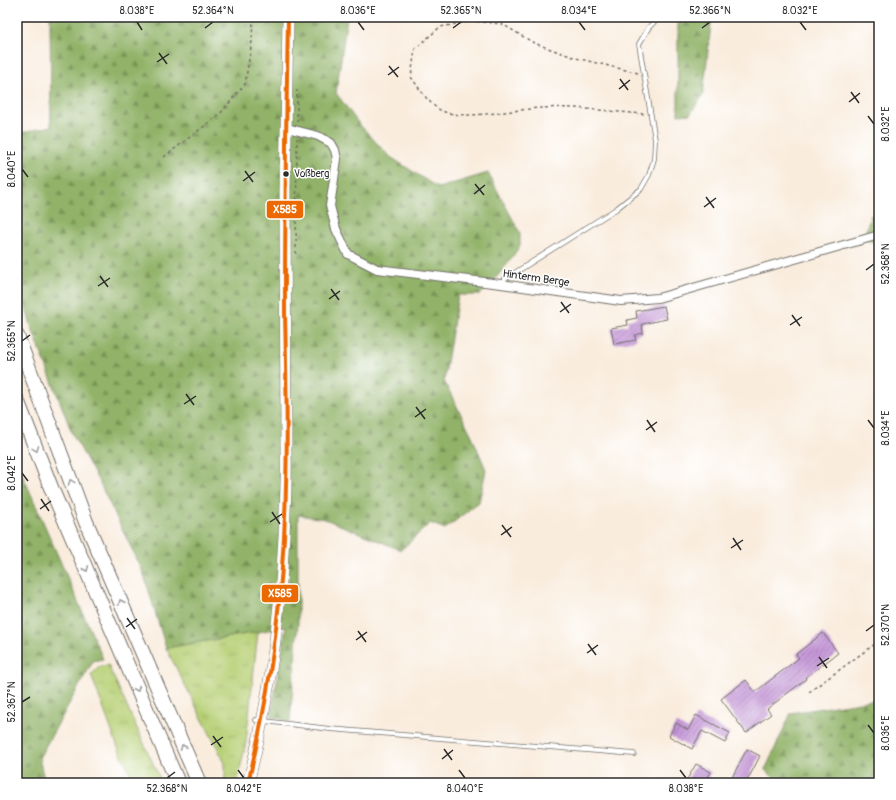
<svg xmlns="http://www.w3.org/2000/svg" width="896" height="800" viewBox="0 0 896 800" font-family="Pangolin,sans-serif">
  <defs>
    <pattern id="grass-tufts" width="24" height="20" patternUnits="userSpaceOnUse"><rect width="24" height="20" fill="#b7d076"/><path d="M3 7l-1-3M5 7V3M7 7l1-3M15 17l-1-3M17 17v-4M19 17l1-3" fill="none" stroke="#9eb366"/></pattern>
    <pattern id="forest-firs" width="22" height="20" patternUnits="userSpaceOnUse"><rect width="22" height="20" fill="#91b267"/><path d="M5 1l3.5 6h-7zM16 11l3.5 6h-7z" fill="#779155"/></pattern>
    <pattern id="building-hatch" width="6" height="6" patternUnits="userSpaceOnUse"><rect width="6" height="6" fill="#c293d6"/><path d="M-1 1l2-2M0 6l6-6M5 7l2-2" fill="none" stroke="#9e78ae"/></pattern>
  </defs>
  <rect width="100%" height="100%" fill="#fff"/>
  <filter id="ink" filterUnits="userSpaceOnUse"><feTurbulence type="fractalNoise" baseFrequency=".025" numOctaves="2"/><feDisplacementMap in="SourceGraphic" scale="8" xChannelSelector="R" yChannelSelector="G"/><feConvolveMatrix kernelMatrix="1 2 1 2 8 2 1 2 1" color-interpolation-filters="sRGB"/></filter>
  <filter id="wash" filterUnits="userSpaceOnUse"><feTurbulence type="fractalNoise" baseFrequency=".012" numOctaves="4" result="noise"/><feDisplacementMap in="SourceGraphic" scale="16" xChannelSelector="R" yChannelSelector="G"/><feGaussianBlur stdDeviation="0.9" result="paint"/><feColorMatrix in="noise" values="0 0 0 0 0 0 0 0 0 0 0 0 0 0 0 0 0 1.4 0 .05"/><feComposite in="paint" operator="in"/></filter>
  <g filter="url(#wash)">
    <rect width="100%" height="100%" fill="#f9ecdd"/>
    <path fill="url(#grass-tufts)" stroke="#717e50" d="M258 632 246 742 237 783H225V763L166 648Z
      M108 665 162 783H135L117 745 91 675 99 667Z"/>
    <path fill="url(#forest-firs)" stroke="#5e6e49" d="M50 17H347L336 93 359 124 389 156 438 188 488 173 520 233V245L512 258 495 279 480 295H458L444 381 472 436 486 470 479 502 445 529 430 523 401 550 325 519 298 515V622L290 722 271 716 286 627 166 648 143 572 99 482 72 433 32 329 17 277V134L51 126Z
      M674 17H715L711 24 703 95 690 114 678 115V19Z
      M879 214V244L863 239 871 215Z
      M17 462 103 659 93 661 39 758 45 783H17Z
      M879 699V783H780L765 770 791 713Z"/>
    <g id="blocks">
      <path fill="url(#building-hatch)" d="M664 306 667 319 642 324 643 333 635 335 636 340 614 344 611 328 628 325 627 320 637 318 636 311Z
        M823 633 838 653 805 678 806 679 767 709 771 714 746 733 721 699 746 680 755 692 799 658 796 654Z
        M696 715 730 733 725 743 702 731 692 749 669 736 676 723 688 730Z
        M747 749 760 756 746 783H729Z
        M696 764 711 772 708 777 718 783H685Z"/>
    </g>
  </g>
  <g filter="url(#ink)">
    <use href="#blocks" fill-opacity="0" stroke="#736f69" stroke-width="1"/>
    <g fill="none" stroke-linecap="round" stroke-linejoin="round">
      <defs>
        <path id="service" d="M877 235 879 223
          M501 284 505 279 616 209 641 189 649 175 654 159 655 140 639 44 649 27 659 17
          M256 720 330 729 634 754"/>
        <path id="minor" d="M287 128 318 136 331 143 335 150 337 159 330 206 336 229 348 254 377 269 501 284 621 301 658 298 879 235"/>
        <path id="secondary" d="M248 783C269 703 280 618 284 536 285 508 287 481 286 453L285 191 288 17"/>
        <path id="motorway" d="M17 336 86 522 199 783
          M17 400 52 490 178 783"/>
      </defs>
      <use href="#service" stroke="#736f69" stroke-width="5.5"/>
      <use href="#minor" stroke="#736f69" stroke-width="10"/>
      <use href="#secondary" stroke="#736f69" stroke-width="12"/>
      <use href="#motorway" stroke="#736f69" stroke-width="16"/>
      <path stroke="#736f69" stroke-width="1.5" stroke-dasharray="3 3" stroke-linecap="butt" d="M638 73 576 58 534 43 502 24 473 21 440 27 415 49 411 77C420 89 428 104 442 111 466 121 514 109 542 108 577 106 611 112 645 114
        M297 122V90
        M164 157 220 114 245 84 252 41 253 17
        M296 254 297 138
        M809 692 879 641"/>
      <use href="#service" stroke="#fff" stroke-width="4"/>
      <use href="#minor" stroke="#fff" stroke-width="8"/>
      <use href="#secondary" stroke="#fff" stroke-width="11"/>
      <use href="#motorway" stroke="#fff" stroke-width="14"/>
      <defs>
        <path id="bus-1" d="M248 783C272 685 284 585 286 485 288 427 286 369 285 311 285 213 286 115 288 17"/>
      </defs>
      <use href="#bus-1" stroke="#fff" stroke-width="7"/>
      <use href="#bus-1" stroke="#ec6800" stroke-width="4"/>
    </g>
    <defs><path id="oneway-chevron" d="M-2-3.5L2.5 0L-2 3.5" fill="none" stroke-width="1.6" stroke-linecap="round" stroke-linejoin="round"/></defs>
    <g stroke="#a0a0a0">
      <use href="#oneway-chevron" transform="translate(36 449) rotate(69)"/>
      <use href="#oneway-chevron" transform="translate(71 482) rotate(-110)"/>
      <use href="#oneway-chevron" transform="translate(86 569) rotate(67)"/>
      <use href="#oneway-chevron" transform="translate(121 602) rotate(-113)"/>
      <use href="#oneway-chevron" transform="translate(137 689) rotate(67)"/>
      <use href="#oneway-chevron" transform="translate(183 747) rotate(-113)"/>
    </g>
  </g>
  <path fill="none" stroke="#2b2b2b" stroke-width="1.5" d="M137 22 142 30M358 22 364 30M579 22 585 30M800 22 806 30M205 28 213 22M453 28 461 22M702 28 710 22M159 53 167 64M157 62 169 54M389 66 398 77M388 75 399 67M620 79 628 90M619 89 630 80M851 92 859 103M849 102 860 93M868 116 874 124M22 169 28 177M245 171 253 182M243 181 255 172M475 184 484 195M474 194 485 185M706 197 714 208M704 207 716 198M866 270 874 264M100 276 108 287M98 286 110 278M331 289 339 300M329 299 340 291M561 302 569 313M560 312 571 304M792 315 800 326M790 325 802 317M22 341 30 335M186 394 194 405M184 404 196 396M416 407 425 419M415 417 426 409M647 420 655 432M868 420 874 428M646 430 657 422M22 473 28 481M41 499 49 511M40 509 51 501M272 512 280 524M270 522 282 514M502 525 511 537M501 535 512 527M733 538 741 550M731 548 743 540M127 618 135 629M126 627 137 619M358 631 366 642M866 631 874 625M356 640 367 632M588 644 596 655M587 653 598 645M819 657 827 668M817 666 829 658M22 702 30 697M868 725 874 733M213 736 221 747M211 745 223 737M444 749 452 760M442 759 453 750M238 770 244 778M459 770 465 778M680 770 686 778M167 778 175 772"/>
  <circle fill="#2b2b2b" stroke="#fff" stroke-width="1.5" cx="286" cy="174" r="3.5"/>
  <g text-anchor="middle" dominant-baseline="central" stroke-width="3" stroke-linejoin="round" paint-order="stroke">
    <g font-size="10" fill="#2b2b2b" stroke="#fff" text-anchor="start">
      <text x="294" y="174">Voßberg</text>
    </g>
    <g font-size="11" fill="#2b2b2b" stroke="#fff">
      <text transform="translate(536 278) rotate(8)">Hinterm Berge</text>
    </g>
  </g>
  <g stroke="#fff" stroke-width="1.5">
    <rect x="266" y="200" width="38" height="19" rx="4" fill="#ec6800"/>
    <rect x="261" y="584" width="38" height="19" rx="4" fill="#ec6800"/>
  </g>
  <g font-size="11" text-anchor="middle" font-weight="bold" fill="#fff">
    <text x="285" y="213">X585</text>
    <text x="280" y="597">X585</text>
  </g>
  <rect width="896" height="800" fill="none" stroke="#fff" stroke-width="44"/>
  <rect x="22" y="22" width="852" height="756" fill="none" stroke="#2b2b2b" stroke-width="1.5"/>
  <g font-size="10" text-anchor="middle" fill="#2b2b2b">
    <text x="137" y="14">8.038°E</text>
    <text x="213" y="14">52.364°N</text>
    <text x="358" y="14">8.036°E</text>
    <text x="461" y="14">52.365°N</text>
    <text x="579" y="14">8.034°E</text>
    <text x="710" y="14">52.366°N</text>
    <text x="800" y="14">8.032°E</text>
    <text transform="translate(885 124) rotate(-90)" y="4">8.032°E</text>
    <text transform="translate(11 169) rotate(-90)" y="4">8.040°E</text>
    <text transform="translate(885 264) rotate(-90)" y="4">52.368°N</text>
    <text transform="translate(11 341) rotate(-90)" y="4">52.365°N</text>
    <text transform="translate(885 428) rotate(-90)" y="4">8.034°E</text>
    <text transform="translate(11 473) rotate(-90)" y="4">8.042°E</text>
    <text transform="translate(885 625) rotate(-90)" y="4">52.370°N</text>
    <text transform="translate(11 702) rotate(-90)" y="4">52.367°N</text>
    <text transform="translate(885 733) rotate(-90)" y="4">8.036°E</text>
    <text x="167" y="792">52.368°N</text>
    <text x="244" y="792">8.042°E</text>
    <text x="465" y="792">8.040°E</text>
    <text x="686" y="792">8.038°E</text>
  </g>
</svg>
